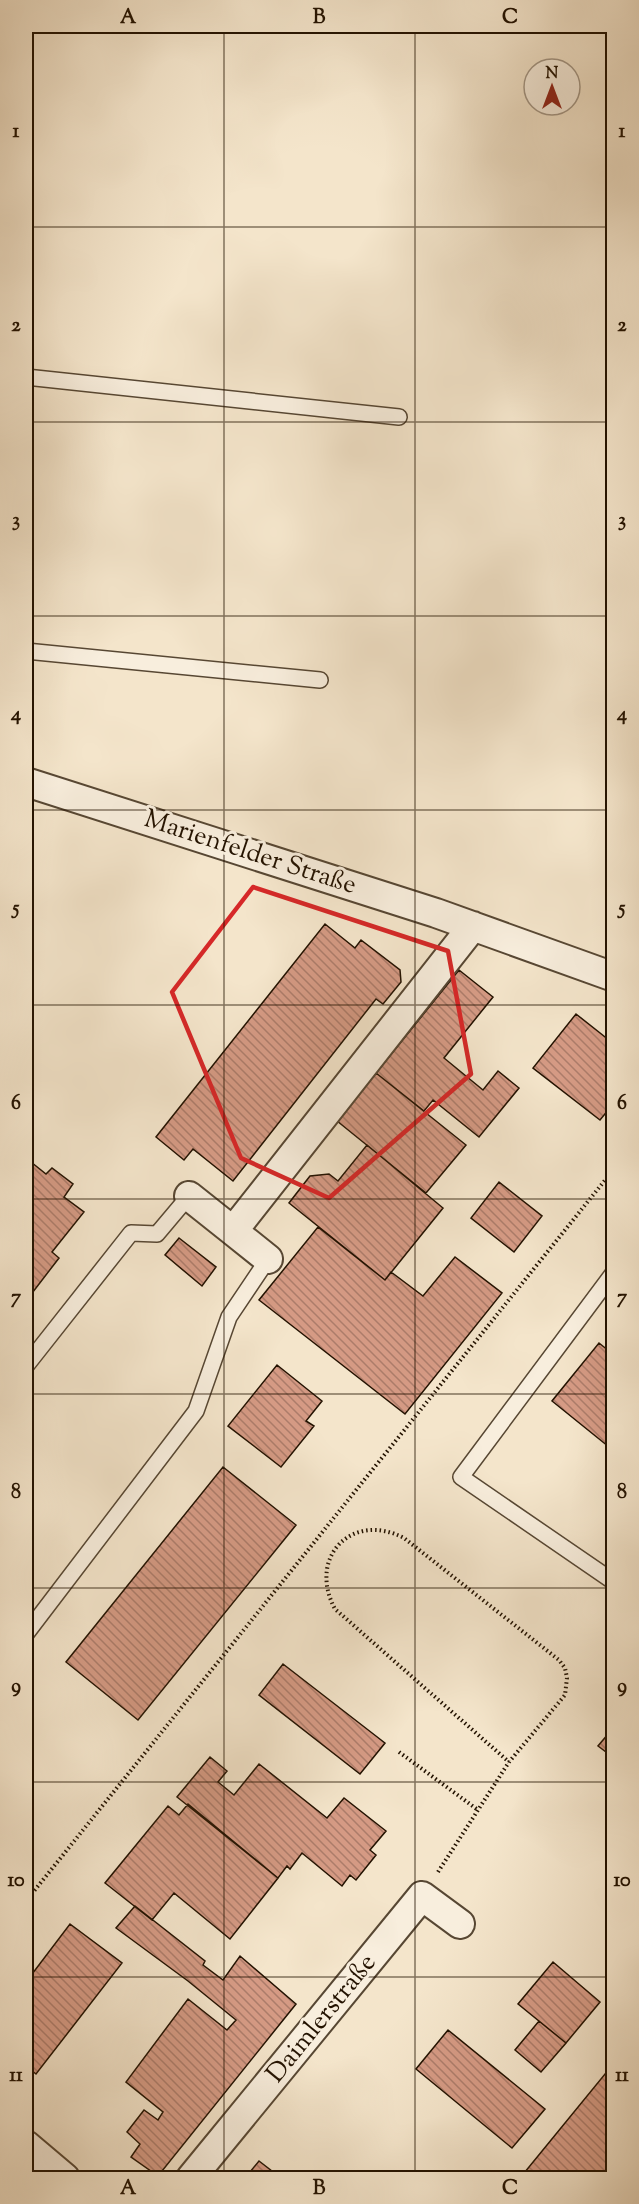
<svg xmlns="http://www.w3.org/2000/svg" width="639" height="2204" viewBox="0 0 639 2204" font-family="'Sorts Mill Goudy',serif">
  <defs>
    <pattern id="building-back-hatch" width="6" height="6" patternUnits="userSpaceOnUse" patternTransform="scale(1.5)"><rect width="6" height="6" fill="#d59a84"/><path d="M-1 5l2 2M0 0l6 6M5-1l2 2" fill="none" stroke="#ac7c6a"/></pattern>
  </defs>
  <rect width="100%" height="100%" fill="#f4e5cb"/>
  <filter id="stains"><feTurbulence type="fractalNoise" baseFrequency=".00333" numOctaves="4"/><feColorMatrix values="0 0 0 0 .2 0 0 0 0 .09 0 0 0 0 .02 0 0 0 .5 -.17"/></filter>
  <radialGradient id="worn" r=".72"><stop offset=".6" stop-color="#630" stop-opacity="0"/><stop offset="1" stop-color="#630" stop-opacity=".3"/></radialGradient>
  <path fill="url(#building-back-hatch)" stroke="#231200" stroke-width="1.5" d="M325 924 355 948 361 940 400 970 401 982 383 1004 376 999 233 1181 193 1149 184 1160 156 1137Z
    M459 970 493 997 444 1058 483 1090 498 1071 519 1088 479 1137 433 1100 424 1111 376 1073Z
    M576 1014 614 1044V1103L600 1120 533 1068Z
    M376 1073 466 1145 426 1193 337 1121Z
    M367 1145 443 1208 385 1280 289 1203 310 1176 329 1174 338 1181Z
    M26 1158 46 1174 52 1168 73 1184 64 1197 84 1212 52 1252 59 1258 26 1301Z
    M499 1182 542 1216 514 1252 471 1218Z
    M318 1227 385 1280 391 1272 423 1296 455 1257 502 1293 405 1414 259 1300Z
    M179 1238 216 1267 202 1286 165 1255Z
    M599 1343 614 1355V1451L552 1401Z
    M277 1365 322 1401 306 1421 314 1426 281 1467 228 1426Z
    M223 1467 296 1525 138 1720 66 1662Z
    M283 1664 385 1743 360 1774 259 1695Z
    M614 1727V1758L598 1746Z
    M210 1757 227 1771 218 1782 234 1795 259 1764 327 1818 344 1798 386 1831 370 1850 376 1855 356 1880 350 1875 342 1886 302 1853 290 1869 287 1866 278 1878 177 1797Z
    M188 1804 278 1878 230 1939 174 1893 152 1920 105 1883 168 1806 179 1815Z
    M135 1906 205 1961 203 1965 223 1980 240 1956 296 2004 158 2176 131 2157 140 2144 127 2132 144 2110 158 2120 163 2112 126 2082 188 1999 227 2030 236 2020 188 1981 116 1928Z
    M70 1924 122 1963 36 2074 26 2066V1982Z
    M553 1962 600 2002 566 2043 518 2004Z
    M539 2021 566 2043 541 2072 515 2050Z
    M448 2030 545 2109 512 2148 416 2069Z
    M614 2063V2178H520Z
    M259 2161 281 2178H245Z"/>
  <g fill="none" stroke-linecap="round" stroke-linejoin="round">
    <defs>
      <path id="service" d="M26 377 399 417
        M26 651 320 680
        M614 1272 461 1477 614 1582
        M26 1366 131 1233 157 1234 189 1196
        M26 1634 196 1411 229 1317 268 1259"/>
      <path id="minor" d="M26 782 436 913 614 977
        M189 1196 233 1231 473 926
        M233 1231 268 1259
        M26 2145 65 2178
        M191 2178 422 1896 460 1924"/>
    </defs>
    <use href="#service" stroke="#574733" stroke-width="18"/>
    <use href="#minor" stroke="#574733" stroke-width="32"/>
    <path stroke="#231200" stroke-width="4" stroke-dasharray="1.5 3" stroke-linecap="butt" d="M399 1752 478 1810
      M438 1872 509 1762 565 1695 567 1678 565 1668 559 1660 404 1538C352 1511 307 1557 335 1609L509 1762
      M26 1901 614 1169"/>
    <use href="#service" stroke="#f8eedd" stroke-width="15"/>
    <use href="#minor" stroke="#f8eedd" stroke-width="28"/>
  </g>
  <path fill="none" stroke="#d62828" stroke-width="4.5" stroke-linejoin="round" d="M253 887 448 951 471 1074 329 1198 241 1158 172 992Z"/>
  <path fill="none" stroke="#231200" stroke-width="1.5" stroke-opacity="0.55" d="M224 26V2178M415 26V2178M26 227H614M26 422H614M26 616H614M26 810H614M26 1005H614M26 1199H614M26 1394H614M26 1588H614M26 1782H614M26 1977H614"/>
  <g text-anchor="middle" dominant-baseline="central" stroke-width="6" stroke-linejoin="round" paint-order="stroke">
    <g font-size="26" fill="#231200" stroke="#f8eedd">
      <text transform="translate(250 853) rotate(18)">Marienfelder Straße</text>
      <text transform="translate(322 2019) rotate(-51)">Daimlerstraße</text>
    </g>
  </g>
  <rect width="639" height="2204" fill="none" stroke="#f4e5cb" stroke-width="66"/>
  <g transform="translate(552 87)"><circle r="28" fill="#f8eedd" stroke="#a39685" stroke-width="1.5"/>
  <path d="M0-4.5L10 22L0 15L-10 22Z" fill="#8f2418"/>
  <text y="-9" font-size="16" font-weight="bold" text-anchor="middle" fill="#231200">N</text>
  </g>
  <rect x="33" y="33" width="573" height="2138" fill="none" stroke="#231200" stroke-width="2"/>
  <g font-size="20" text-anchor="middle" font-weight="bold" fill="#231200">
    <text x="128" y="23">A</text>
    <text x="319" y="23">B</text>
    <text x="510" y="23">C</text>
    <text x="16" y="137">1</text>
    <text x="622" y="137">1</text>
    <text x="16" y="331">2</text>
    <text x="622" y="331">2</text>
    <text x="16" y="526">3</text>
    <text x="622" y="526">3</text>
    <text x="16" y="720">4</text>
    <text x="622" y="720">4</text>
    <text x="16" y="914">5</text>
    <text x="622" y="914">5</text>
    <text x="16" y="1109">6</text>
    <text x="622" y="1109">6</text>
    <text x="16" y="1303">7</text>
    <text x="622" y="1303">7</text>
    <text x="16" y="1498">8</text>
    <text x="622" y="1498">8</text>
    <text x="16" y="1692">9</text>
    <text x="622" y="1692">9</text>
    <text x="16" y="1886">10</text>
    <text x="622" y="1886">10</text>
    <text x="16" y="2081">11</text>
    <text x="622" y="2081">11</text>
    <text x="128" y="2194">A</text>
    <text x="319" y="2194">B</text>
    <text x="510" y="2194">C</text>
  </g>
  <rect width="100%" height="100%" filter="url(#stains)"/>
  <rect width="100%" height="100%" fill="url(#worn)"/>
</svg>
